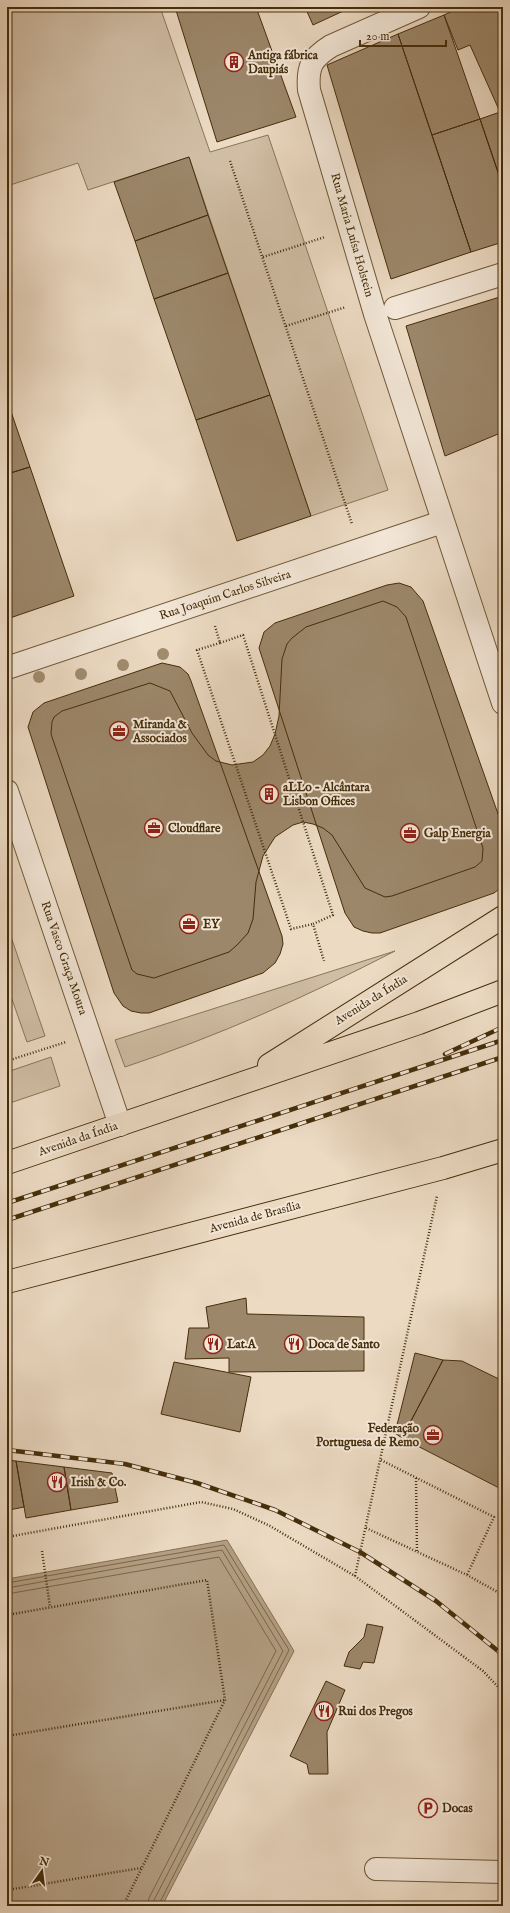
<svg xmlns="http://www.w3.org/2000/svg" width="510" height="1913" viewBox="0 0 510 1913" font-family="'IM FELL English',serif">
  <rect width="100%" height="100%" fill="#ecdac3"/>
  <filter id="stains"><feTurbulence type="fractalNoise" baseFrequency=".005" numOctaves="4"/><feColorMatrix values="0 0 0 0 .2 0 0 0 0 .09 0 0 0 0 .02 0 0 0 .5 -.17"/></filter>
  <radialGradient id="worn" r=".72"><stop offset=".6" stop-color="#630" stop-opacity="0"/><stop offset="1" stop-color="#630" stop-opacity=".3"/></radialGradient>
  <path fill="#d0bda4" stroke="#8a7557" d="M26 7H160L210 152 268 135 388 490 311 516 189 157 88 190 78 163 7 186V13Z
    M7 925 45 1036 27 1042 7 985Z
    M395 951C308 996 218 1036 125 1067L115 1040Z
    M51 1057 60 1086 7 1104V1072Z"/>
  <path fill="#b39f84" stroke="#877153" d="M227 1540 294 1651 162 1906H7V1579Z"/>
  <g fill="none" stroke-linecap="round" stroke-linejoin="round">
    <path stroke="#7c6647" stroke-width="1" d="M7 1583 224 1545 289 1650 158 1906
      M7 1588 222 1550 283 1651 154 1900 153 1906
      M7 1594 219 1557 276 1651 149 1898 147 1906"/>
  </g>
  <path fill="#9c876a" stroke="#452d0a" d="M7 7H26L7 13Z
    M175 7H256L296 117 217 142Z
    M305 7H352L313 25Z
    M461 7H503V111L500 112 470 45 458 50 444 15Z
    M444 15 480 119 432 135 398 34Z
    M398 34 471 252 391 279 327 65Z
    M503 111V187L480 119Z
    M480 119 503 187V242L471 252 432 135Z
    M189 157 208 215 135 241 114 182Z
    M208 215 228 273 154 299 135 241Z
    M228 273 270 395 196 420 154 299Z
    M503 296V432L445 456 406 326Z
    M270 395 311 516 237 541 196 420Z
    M7 400 30 467 7 474Z
    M30 467 74 596 7 619V474Z
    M399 583 411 587 423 601 503 828V886L494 893 380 933H372L363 931 354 927 345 913 259 648 264 632 275 623 387 585Z
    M383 601 397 607 406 617 483 848 482 861 475 867 392 896 385 897 365 888 332 835 323 828 313 824 303 822 293 825 275 837 263 856 256 882 253 919 248 933 237 945 229 952 154 978 137 974 132 970 51 734 52 722 54 717 62 711 150 683 170 691 192 733 208 755 216 761 232 765 253 762 263 755 270 746 275 734 279 716 282 659 287 644 292 638 306 627Z
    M162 663 180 667 188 674 191 681 282 936 283 944 280 954 275 963 263 973 149 1013H141L131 1011 123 1006 114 993 28 727 33 712 44 703Z
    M246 1298 247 1314 364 1317V1371L229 1372V1358L185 1359 189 1328H209L206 1307Z
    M415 1353 443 1360 402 1438 395 1433Z
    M443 1360 462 1361 503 1381V1490L402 1438Z
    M174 1362 251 1377 240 1432 161 1414Z
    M7 1460 16 1461 24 1507 9 1510 7 1506Z
    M16 1461 64 1467 71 1510 26 1518Z
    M64 1467 112 1473 118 1502 71 1510Z
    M367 1624 383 1627 374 1663 363 1662 360 1669 344 1666 349 1652 364 1637Z
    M326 1681 345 1690 327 1732 328 1774H309L307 1764 290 1756Z"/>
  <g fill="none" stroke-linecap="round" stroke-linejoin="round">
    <defs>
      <path id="minor" d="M419 7 331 46C312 58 307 66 309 90L375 314 503 703
        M395 308 503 274
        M7 668 442 522
        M7 791 120 1125
        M376 1869 503 1872"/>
      <path id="major" d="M269 1065 503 917
        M7 1163 419 1023 503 991
        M7 1282 443 1168 503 1150"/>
    </defs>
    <use href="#minor" stroke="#6f5838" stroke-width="24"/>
    <use href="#major" stroke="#452d0a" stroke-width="24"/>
    <path stroke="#452d0a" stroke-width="2.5" stroke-dasharray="1 2" stroke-linecap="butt" d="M230 161 352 524
      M263 257 325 237
      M286 326 346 307
      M215 626 220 643 243 635 333 915 313 924 324 961
      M220 643 197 650 291 929 313 924
      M7 1061 66 1042
      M381 1460 494 1517 467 1575
      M416 1478 417 1552
      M366 1528 467 1575 503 1595
      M7 1537 201 1502 233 1509 270 1526 355 1576 483 1671 503 1692
      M42 1551 50 1607
      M355 1576 437 1196
      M7 1615 207 1580 225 1700 123 1906
      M7 1736 225 1700
      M7 1890 141 1868"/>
    <use href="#minor" stroke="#f3e7d8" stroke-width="22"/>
    <use href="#major" stroke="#ecdac3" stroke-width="22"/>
    <defs>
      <path id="rail" d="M445 1054 503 1027
        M7 1203 503 1040
        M7 1220 503 1057
        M7 1450 125 1464 197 1483 275 1510 360 1552 436 1601 503 1655"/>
    </defs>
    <use href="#rail" stroke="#452d0a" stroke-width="4.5"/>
    <use href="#rail" stroke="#f3e7d8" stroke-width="3" stroke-dasharray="9" stroke-linecap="butt"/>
  </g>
  <g fill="#a08b6e">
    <circle cx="163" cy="654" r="6"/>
    <circle cx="123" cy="665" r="6"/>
    <circle cx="81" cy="674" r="6"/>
    <circle cx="39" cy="677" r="6"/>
  </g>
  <defs>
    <symbol id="building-ring" viewBox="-11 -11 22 22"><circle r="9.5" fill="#f3e7d8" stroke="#8f2418" stroke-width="1.5"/><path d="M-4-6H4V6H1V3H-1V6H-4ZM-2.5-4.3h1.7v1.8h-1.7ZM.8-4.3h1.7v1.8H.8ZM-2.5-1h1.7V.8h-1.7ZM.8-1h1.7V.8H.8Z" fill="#8f2418"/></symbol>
    <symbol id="office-ring" viewBox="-11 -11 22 22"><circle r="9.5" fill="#f3e7d8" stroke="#8f2418" stroke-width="1.5"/><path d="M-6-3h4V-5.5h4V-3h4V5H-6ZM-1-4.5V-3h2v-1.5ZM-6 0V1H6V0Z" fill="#8f2418"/></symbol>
    <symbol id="restaurant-ring" viewBox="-11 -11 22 22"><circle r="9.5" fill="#f3e7d8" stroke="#8f2418" stroke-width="1.5"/><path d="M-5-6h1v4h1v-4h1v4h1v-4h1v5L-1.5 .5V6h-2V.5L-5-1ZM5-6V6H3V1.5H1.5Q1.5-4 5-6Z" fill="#8f2418"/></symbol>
    <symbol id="parking-ring" viewBox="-11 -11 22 22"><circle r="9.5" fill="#f3e7d8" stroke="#8f2418" stroke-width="1.5"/><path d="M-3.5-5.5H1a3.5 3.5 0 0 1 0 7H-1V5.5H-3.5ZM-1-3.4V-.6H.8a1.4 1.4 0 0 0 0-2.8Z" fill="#8f2418"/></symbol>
  </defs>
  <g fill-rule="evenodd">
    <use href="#building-ring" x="223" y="51" width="22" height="22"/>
    <use href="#office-ring" x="108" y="720" width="22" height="22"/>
    <use href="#building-ring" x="258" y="783" width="22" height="22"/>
    <use href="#office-ring" x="143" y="817" width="22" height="22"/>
    <use href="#office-ring" x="399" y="822" width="22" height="22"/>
    <use href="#office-ring" x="178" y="913" width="22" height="22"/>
    <use href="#restaurant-ring" x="202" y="1333" width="22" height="22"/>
    <use href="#restaurant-ring" x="283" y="1333" width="22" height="22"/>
    <use href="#office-ring" x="422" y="1424" width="22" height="22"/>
    <use href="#restaurant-ring" x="46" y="1471" width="22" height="22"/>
    <use href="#restaurant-ring" x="313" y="1700" width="22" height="22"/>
    <use href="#parking-ring" x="417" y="1797" width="22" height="22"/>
  </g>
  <g text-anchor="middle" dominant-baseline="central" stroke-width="4" stroke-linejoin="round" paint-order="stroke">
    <g font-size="12" font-weight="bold" fill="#452d0a" stroke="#f3e7d8" text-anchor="start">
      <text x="248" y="55">Antiga fábrica<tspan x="248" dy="14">Daupiás</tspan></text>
      <text x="133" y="724">Miranda &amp;<tspan x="133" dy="14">Associados</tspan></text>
      <text x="283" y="787">aLLo - Alcântara<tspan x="283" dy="14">Lisbon Offices</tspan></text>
      <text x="168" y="828">Cloudflare</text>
      <text x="424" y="833">Galp Energia</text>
      <text x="203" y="924">EY</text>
      <text x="227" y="1344">Lat.A</text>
      <text x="308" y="1344">Doca de Santo</text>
      <text x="419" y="1428" text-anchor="end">Federação<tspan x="419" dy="14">Portuguesa de Remo</tspan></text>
      <text x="71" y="1482">Irish &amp; Co.</text>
      <text x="338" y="1711">Rui dos Pregos</text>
      <text x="442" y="1808">Docas</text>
    </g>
    <g font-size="12" fill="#452d0a" stroke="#f3e7d8">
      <text transform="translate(352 235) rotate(74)">Rua Maria Luísa Holstein</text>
      <text transform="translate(225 595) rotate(-18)">Rua Joaquim Carlos Silveira</text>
      <text transform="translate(64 958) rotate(71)">Rua Vasco Graça Moura</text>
      <text transform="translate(371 1000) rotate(-32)">Avenida da Índia</text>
      <text transform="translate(78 1139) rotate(-19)">Avenida da Índia</text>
      <text transform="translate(255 1217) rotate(-15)">Avenida de Brasília</text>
    </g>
  </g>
  <rect width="510" height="1913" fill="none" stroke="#ecdac3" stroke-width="24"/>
  <rect x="8" y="8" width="494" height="1897" fill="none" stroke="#452d0a" stroke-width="2"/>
  <rect x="12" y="12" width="486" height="1889" fill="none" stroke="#452d0a"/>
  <g transform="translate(42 1871) rotate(14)" stroke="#f3e7d8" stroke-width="3" paint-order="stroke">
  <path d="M0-3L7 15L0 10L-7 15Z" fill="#452d0a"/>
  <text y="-6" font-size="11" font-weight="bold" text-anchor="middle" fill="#452d0a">N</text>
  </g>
  <path d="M360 40v6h86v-6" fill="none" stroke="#452d0a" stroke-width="2"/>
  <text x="366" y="40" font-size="12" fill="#452d0a" stroke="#f3e7d8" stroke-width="3" paint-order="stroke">20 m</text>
  <rect width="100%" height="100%" filter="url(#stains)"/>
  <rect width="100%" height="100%" fill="url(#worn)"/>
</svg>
